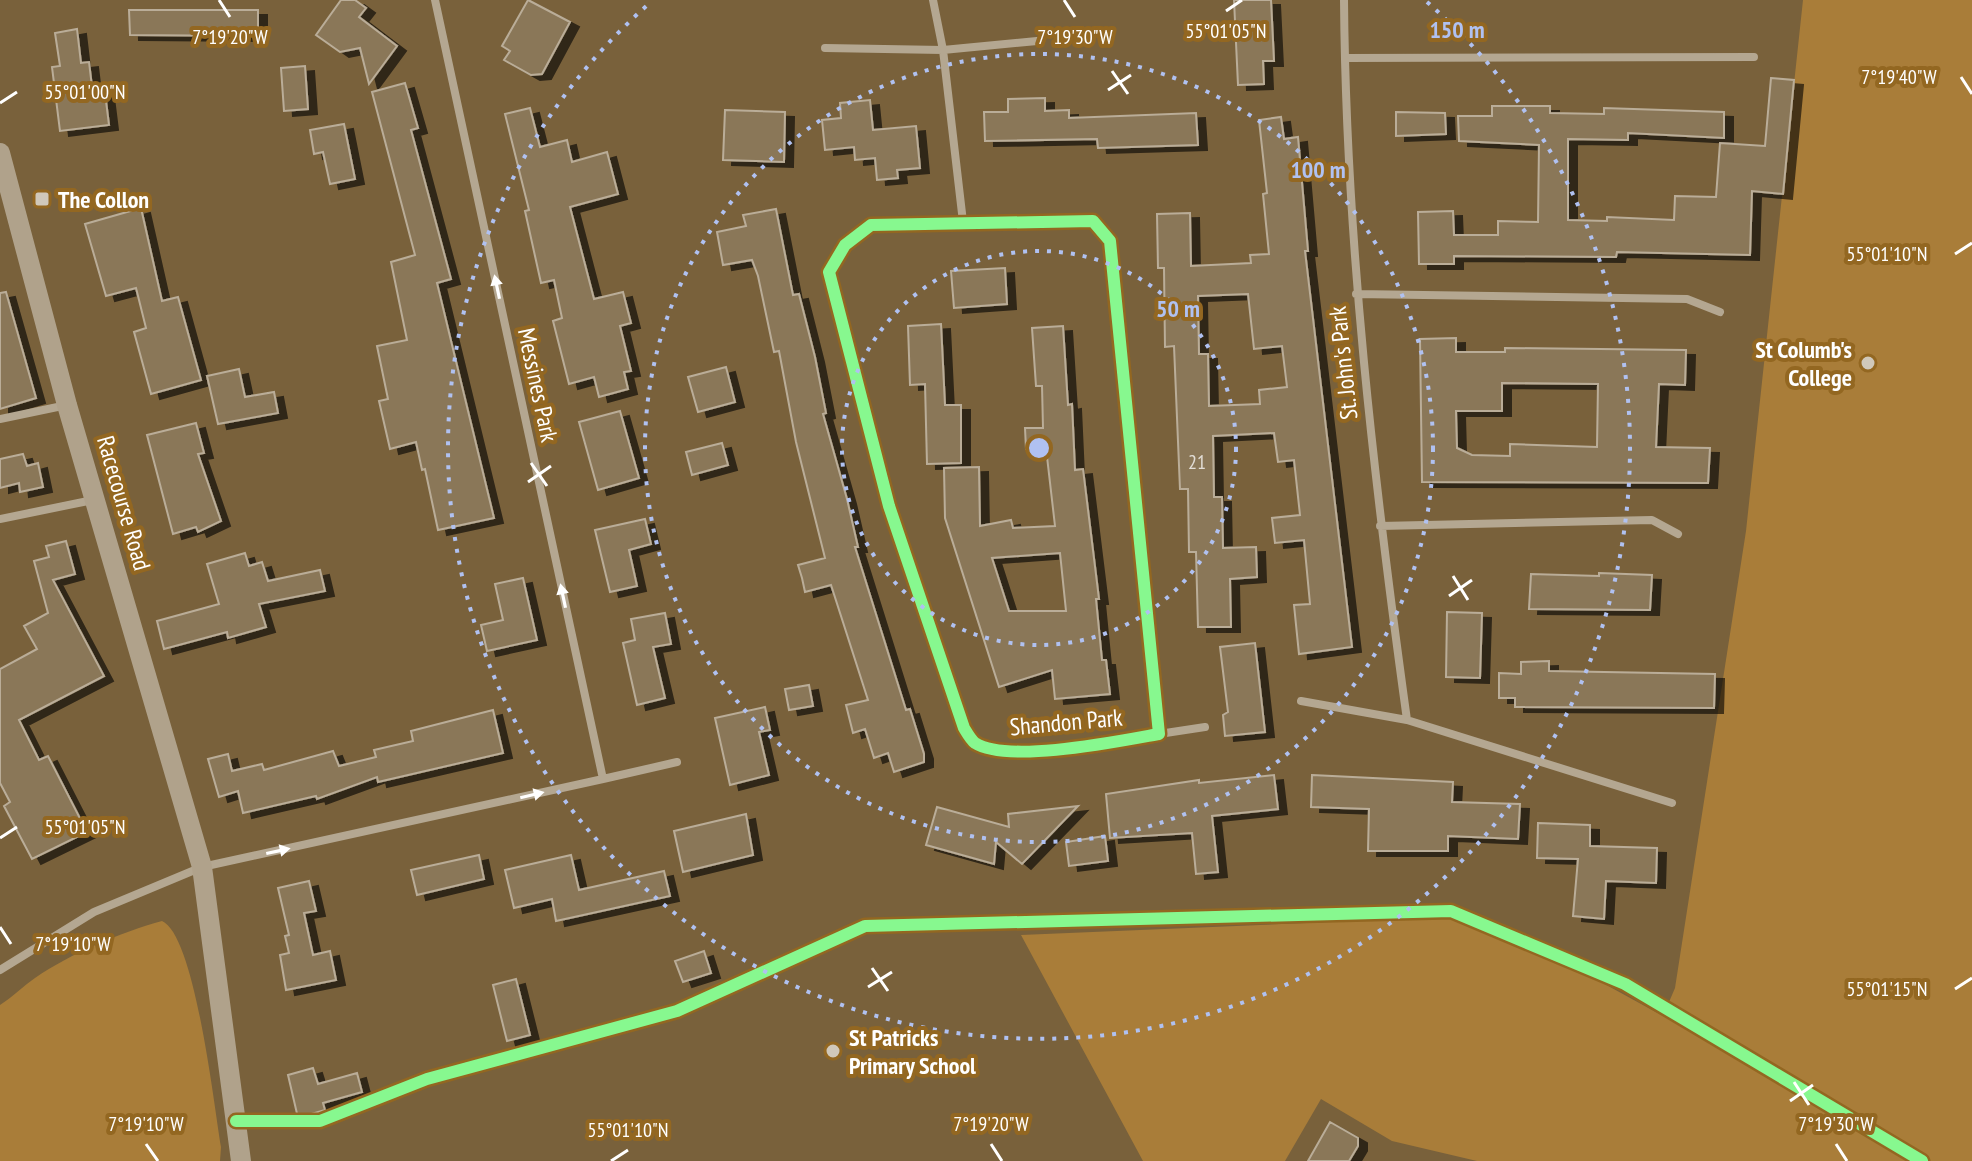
<svg xmlns="http://www.w3.org/2000/svg" width="1972" height="1161" viewBox="0 0 1972 1161" font-family="'PT Sans Narrow',sans-serif">
  <defs>
    <filter id="shadow"><feDropShadow dx="9" dy="5" stdDeviation="0" flood-color="#0009"/></filter>
  </defs>
  <rect width="100%" height="100%" fill="#79613b"/>
  <path fill="#a97d39" d="M1803 0H1972V1161H1477L1392 1141 1321 1099 1285 1161H1143L1021 935 1450 917 1570 965 1663 1016 1675 988 1746 531Z
    M162 921C195 935 214 1106 221 1147L220 1161H0V1005C13 997 23 986 35 978 72 953 119 933 162 921Z"/>
  <path fill="#8a7759" stroke="#baad98" stroke-width="2" fill-rule="evenodd" filter="url(#shadow)" d="M341 0H355L366 8 359 17 397 46 369 84 360 48 340 52 316 35Z
    M528 0 570 22 542 74 531 75 504 60 510 51 502 46Z
    M1234 0H1271L1274 61H1263L1264 84 1238 85Z
    M129 10H258V36L130 35Z
    M77 29 81 63 89 62 93 95 105 93 109 125 60 131 52 67 60 66 55 33Z
    M305 66 308 109 284 111 281 68Z
    M1771 78 1794 80 1783 194 1752 191 1750 255 1617 252 1616 257 1454 256V264H1419L1418 212 1453 211 1454 235H1498V221L1538 222 1539 145 1459 141 1458 116H1492V106H1550V113L1604 114V108L1724 112V138L1628 133V140L1568 139V220L1607 221V217L1674 220 1675 196 1716 197 1720 143 1765 146Z
    M405 83 418 128 411 130 451 279 437 283 494 518 438 530 425 469 422 470 416 442 390 449 379 401 388 399 377 346 407 340 391 262 415 255 372 92Z
    M1045 98V111L1069 110V118L1196 113 1198 145 1098 148 1097 139 985 141 984 112H1008V99Z
    M870 100 873 130 916 126 920 168 897 170 898 178 877 180 875 158 855 160 854 147 825 150 822 120 841 118 840 103Z
    M530 108 540 147 567 140 572 162 607 152 618 194 570 207 594 299 623 292 631 323 620 326 631 371 624 372 628 389 599 397 594 377 569 384 553 321 562 318 554 280 541 283 525 211 529 210 505 114Z
    M725 110 785 112 784 162 723 160Z
    M1396 112 1445 113 1446 134 1396 136Z
    M1281 117 1284 139 1298 137 1308 251H1305L1352 647 1299 654 1294 605 1310 604 1304 540 1275 543 1272 518 1300 515 1294 460 1278 462 1274 433 1213 436 1214 497H1222L1223 548 1256 547 1257 577 1230 579 1231 627H1198L1196 552H1189L1188 489H1180L1174 346 1165 347 1164 268H1158L1157 214 1190 213 1191 266 1251 263 1250 255 1269 254 1263 194 1267 193 1259 120ZM1248 294 1254 349 1282 346 1287 387 1259 390 1260 404 1209 406 1208 354H1199L1198 296Z
    M344 124 355 179 330 184 323 152 314 154 310 130Z
    M141 208 162 301 178 297 201 380 151 394 134 332 146 328 136 288 106 296 85 224Z
    M776 209 793 295 799 294 815 357 826 413 823 414 847 499 858 547H855L906 710 910 709 924 754V762L894 772 888 753 874 758 865 729 853 733 846 705 868 700 831 585 805 592 802 578 798 565 825 558 796 442 779 351 774 352 758 276 752 260 723 265 717 232 746 226 743 215Z
    M1005 268 1007 304 954 308 951 271Z
    M6 292 36 398 0 409V293Z
    M941 324 945 405H961V463L927 464 925 384 910 385 908 326Z
    M1063 326 1068 405 1072 404 1075 470 1083 469 1099 599H1096L1102 660H1106L1110 694 1055 699 1052 670 999 687 945 518 944 468 979 467 980 526 1011 520 1013 528 1055 526 1046 448 1026 449 1025 428H1043L1042 386H1036L1032 328ZM1060 553 1066 611H1009L992 558Z
    M1456 338V352H1505V348L1686 350 1685 385 1659 384 1656 447 1710 448 1708 483 1422 482 1420 339ZM1502 383 1598 384 1597 447 1510 444V456L1472 455 1457 448 1456 411H1502Z
    M726 367 735 402 698 412 688 377Z
    M239 369 245 397 274 392 278 413 218 424 207 376Z
    M620 411 639 478 598 490 579 422Z
    M196 423 204 453 198 454 221 521 198 532 196 527 173 534 147 435Z
    M722 443 728 465 692 475 686 452Z
    M23 454 27 466 38 463 43 487 20 492 19 483 0 488V459Z
    M645 519 651 544 629 550 637 586 610 592 595 530Z
    M66 541 75 574 53 580 104 676 19 720 39 760 48 756 87 832 32 859 4 806 10 802 0 783V669L37 649 24 626 48 613 34 561 49 557 46 546Z
    M245 553 249 566 262 562 268 581 320 570 325 591 259 604 266 627 228 638 227 632 164 649 157 621 219 604 207 564Z
    M1599 573 1652 575 1650 610 1529 609 1531 574 1599 576Z
    M523 578 537 640 487 651 481 625 503 620 495 584Z
    M1447 612 1482 613 1480 678 1446 677Z
    M665 613 671 644 653 647 665 698 637 705 623 643 635 640 631 619Z
    M1255 643 1265 732 1225 736 1223 715 1228 712 1220 647Z
    M1549 661V671L1715 674 1714 708 1515 707V698H1499V673L1521 674V662Z
    M809 685 813 706 789 710 785 689Z
    M765 707 770 730 759 732 769 775 730 785 715 718Z
    M493 710 503 753 378 782 377 777 317 799 316 796 243 813 238 791 219 797 208 759 228 754 232 771 262 764 264 770 333 751 339 766 376 757 374 750 413 741 411 731Z
    M1274 775 1278 809 1212 816 1218 872 1196 874 1192 833 1110 838 1106 794 1199 780V783Z
    M1312 775 1453 782 1452 802 1520 804 1518 839 1448 836V851H1368L1369 809 1311 807Z
    M1078 806 1022 864 996 842 994 864 926 845 937 807 1009 827 1008 814Z
    M746 814 753 855 683 872 674 831Z
    M1538 823 1590 825V846L1657 848 1656 883 1606 881 1604 919 1573 916 1578 859 1537 858Z
    M1105 836 1108 861 1069 866 1066 842Z
    M479 855 484 879 417 895 411 870Z
    M571 855 579 890 664 871 670 896 556 921 552 899 514 908 505 870Z
    M309 881 316 911 304 913 313 955 330 951 336 980 286 990 280 955 289 953 285 936 289 935 278 888Z
    M704 951 711 973 683 982 675 961Z
    M516 979 530 1035 507 1041 493 985Z
    M313 1068 318 1084 357 1073 362 1092 323 1103 325 1110 298 1118 288 1075Z
    M1330 1122 1358 1138V1146L1349 1161H1308Z"/>
  <g fill="none" stroke-linecap="round" stroke-linejoin="round">
    <path stroke="#b4a791" stroke-width="8" d="M933 0 943 50 963 222
      M1344 0C1346 242 1374 481 1407 720
      M825 48 943 50 1037 41
      M1345 58 1754 57
      M1093 221 1110 241 1159 734C1120 741 1008 764 975 743 971 740 967 733 964 728L889 506 829 272 845 245 871 225Z
      M1356 294 1687 299 1720 312
      M0 419 67 405
      M0 519 93 500
      M1380 526 1652 520 1678 534
      M1301 701 1407 720 1672 803
      M1159 734 1205 727
      M603 779 677 762
      M0 970 94 912 202 867 603 779 435 0"/>
    <path stroke="#b0a28b" stroke-width="20" d="M0 153 67 405 202 867 241 1161"/>
    <defs>
      <path id="cycleway" d="M1093 221 1110 241 1159 734C1120 741 1008 764 975 743 971 740 967 733 964 728L889 506 829 272 845 245 871 225Z
        M236 1121H320L427 1079 677 1011 865 926 1451 911 1625 984 1922 1161"/>
    </defs>
    <use href="#cycleway" stroke="#936721" stroke-width="17"/>
    <use href="#cycleway" stroke="#87f88f" stroke-width="12"/>
  </g>
  <defs><path id="oneway-solid" d="M-6-.8H1V-3.2L6.5 0L1 3.2V.8H-6Z" transform="scale(2)"/></defs>
  <g fill="#fff">
    <use href="#oneway-solid" transform="translate(497 287) rotate(-102)"/>
    <use href="#oneway-solid" transform="translate(563 596) rotate(-102)"/>
    <use href="#oneway-solid" transform="translate(532 795) rotate(-13)"/>
    <use href="#oneway-solid" transform="translate(278 851) rotate(-12)"/>
  </g>
  <path fill="none" stroke="#fff" stroke-width="3" d="M219 0 230 17M1064 0 1075 17M1226 11 1242 0M1112 71 1128 94M1961 77 1972 94M1108 90 1131 75M0 103 17 92M1955 254 1972 243M531 463 547 486M528 482 551 466M1453 576 1468 600M1449 596 1472 580M0 838 17 827M0 927 11 944M872 968 888 991M868 987 892 972M1955 989 1972 978M1794 1082 1809 1105M1790 1101 1813 1085M146 1144 158 1161M991 1144 1002 1161M1836 1144 1847 1161M611 1161 628 1150"/>
  <g fill="none" stroke="#b0c1f1" stroke-width="4" stroke-dasharray="4 8">
    <circle cx="1039" cy="448" r="197"/>
    <circle cx="1039" cy="448" r="394"/>
    <path d="M1427 2A591 591 0 1 1 651 2"/>
  </g>
  <g fill="#d0c8ba" stroke="#936721" stroke-width="3">
    <rect x="34" y="191" width="16" height="16" rx="4"/>
    <circle cx="1868" cy="363" r="8"/>
    <circle cx="833" cy="1051" r="8"/>
  </g>
  <g text-anchor="middle" dominant-baseline="central" stroke-width="8" stroke-linejoin="round" paint-order="stroke">
    <g font-size="20" fill="#e2ddd6">
      <text x="1197" y="462">21</text>
    </g>
    <g font-size="24" font-weight="bold" fill="#fff" stroke="#936721" text-anchor="start">
      <text x="58" y="199">The Collon</text>
      <text x="1852" y="349" text-anchor="end">St Columb's<tspan x="1852" dy="28">College</tspan></text>
      <text x="849" y="1037">St Patricks<tspan x="849" dy="28">Primary School</tspan></text>
    </g>
    <g font-size="24" fill="#fff" stroke="#936721">
      <text transform="translate(1343 363) rotate(-96)">St. John's Park</text>
      <text transform="translate(538 385) rotate(78)">Messines Park</text>
      <text transform="translate(124 503) rotate(74)">Racecourse Road</text>
      <text transform="translate(1066 722) rotate(-5)">Shandon Park</text>
    </g>
  </g>
  <g font-size="20" text-anchor="middle" fill="#fff" stroke="#936721" stroke-width="8" stroke-linejoin="round" paint-order="stroke">
    <text x="1226" y="38">55°01'05"N</text>
    <text x="230" y="44">7°19'20"W</text>
    <text x="1075" y="44">7°19'30"W</text>
    <text x="1899" y="84">7°19'40"W</text>
    <text x="85" y="99">55°01'00"N</text>
    <text x="1887" y="261">55°01'10"N</text>
    <text x="85" y="834">55°01'05"N</text>
    <text x="73" y="951">7°19'10"W</text>
    <text x="1887" y="996">55°01'15"N</text>
    <text x="146" y="1131">7°19'10"W</text>
    <text x="991" y="1131">7°19'20"W</text>
    <text x="1836" y="1131">7°19'30"W</text>
    <text x="628" y="1137">55°01'10"N</text>
  </g>
  <circle cx="1039" cy="448" r="12" fill="#b0c1f1" stroke="#936721" stroke-width="4"/>
  <g font-size="24" text-anchor="middle" font-weight="bold" fill="#b0c1f1" stroke="#936721" stroke-width="8" stroke-linejoin="round" paint-order="stroke">
    <text x="1457" y="38">150 m</text>
    <text x="1318" y="178">100 m</text>
    <text x="1178" y="317">50 m</text>
  </g>
</svg>
